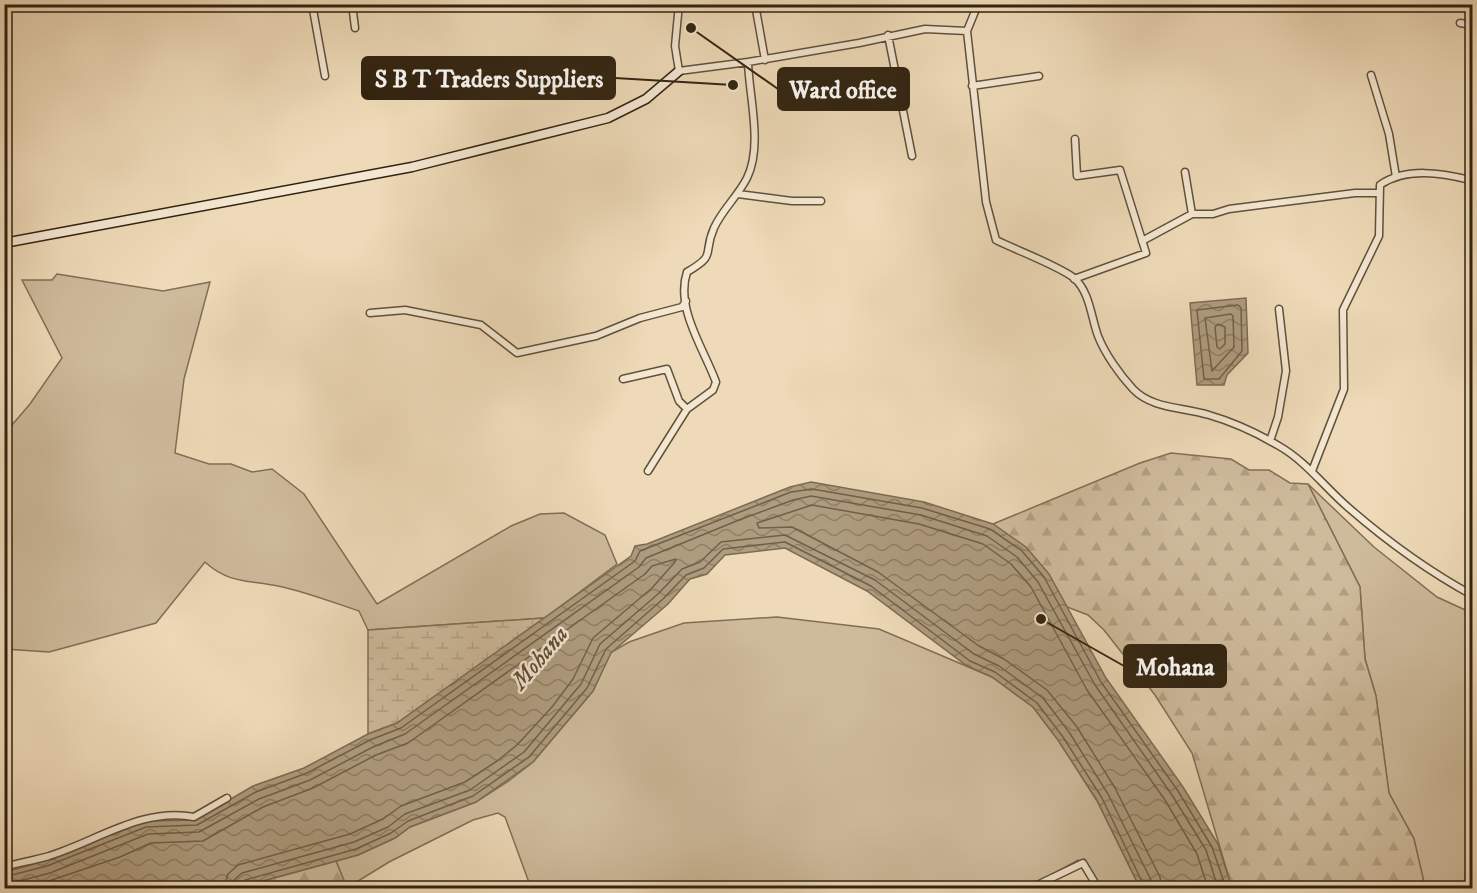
<svg xmlns="http://www.w3.org/2000/svg" width="1477" height="893" viewBox="0 0 1477 893" font-family="'IM FELL DW Pica',serif">
  <defs>
    <pattern id="forest-firs" width="22" height="20" patternUnits="userSpaceOnUse" patternTransform="scale(1.5)"><rect width="22" height="20" fill="#cebb9c"/><path d="M5 1l3.5 6h-7zM16 11l3.5 6h-7z" fill="#b1a085"/></pattern>
    <pattern id="wetland-marsh" width="20" height="14" patternUnits="userSpaceOnUse" patternTransform="scale(1.5)"><rect width="20" height="14" fill="#cebb9c"/><path d="M1 5h8M5 5V1M11 12h8M15 12V8" fill="none" stroke="#b1a085"/></pattern>
    <pattern id="water-waves" width="16" height="10" patternUnits="userSpaceOnUse" patternTransform="scale(1.5)"><rect width="16" height="10" fill="#ae9c7f"/><path d="M0 5q4-4 8 0t8 0" fill="none" stroke="#8e7f67"/></pattern>
  </defs>
  <rect width="100%" height="100%" fill="#eedab8"/>
  <filter id="stains"><feTurbulence type="fractalNoise" baseFrequency=".00333" numOctaves="4"/><feColorMatrix values="0 0 0 0 .2 0 0 0 0 .09 0 0 0 0 .02 0 0 0 .5 -.17"/></filter>
  <radialGradient id="worn" r=".72"><stop offset=".6" stop-color="#630" stop-opacity="0"/><stop offset="1" stop-color="#630" stop-opacity=".3"/></radialGradient>
  <path fill="#cebb9c" stroke="#806f56" stroke-width="1.5" d="M57 274 163 291 210 282 184 379 175 453 209 464H231L252 472 272 469 304 494 377 604 511 526 540 514 564 513 605 535 617 564 545 618 368 630 359 611C332 602 306 592 278 586 249 580 229 584 205 562L156 623 49 652 5 649V433L30 404 62 358 22 280H52Z
    M1308 484 1374 547 1437 597 1472 613V888H1419L1424 886 1414 839 1389 793 1376 696 1365 659 1360 587Z
    M777 617 879 629 992 677 1033 707 1058 740 1097 801 1140 888H1100L1085 863 1078 860 1028 888H531L505 817 498 813 473 820 389 862 347 888 336 861 358 855 395 838 410 827 476 802 510 780 533 762 593 691 610 653 629 642 684 623Z"/>
  <path fill="url(#forest-firs)" stroke="#806f56" stroke-width="1.5" d="M1171 453 1231 459 1249 470H1269L1290 483 1308 484 1360 587 1365 659 1376 696 1389 793 1414 839 1425 886 1419 888H1232L1192 753 1155 695 1104 630 1088 615 1067 607C1045 566 1031 551 993 524L1140 463Z
    M336 861 347 888H237Z"/>
  <path fill="url(#wetland-marsh)" stroke="#806f56" stroke-width="1.5" d="M545 618 397 723 368 734V630Z"/>
  <path fill="url(#water-waves)" stroke="#7c6c53" stroke-width="1.5" d="M1246 298 1248 353 1227 375 1224 385H1197L1190 303Z
    M811 482 924 502 993 524 1026 547 1049 574 1106 678 1183 787 1218 844 1232 888H1140L1097 800 1058 740 1033 707 992 677 967 666 867 591 785 548 725 555 707 574 690 579 668 604 611 653 593 691 533 762 476 802 410 827 395 838 358 855 237 888H5V872L45 861 145 821 195 820 253 786 304 768 368 734 397 723 631 556 635 546 647 544 790 487Z"/>
  <g fill="none" stroke-linecap="round" stroke-linejoin="round">
    <path stroke="#706048" stroke-width="1.5" d="M1238 305 1241 308 1242 351 1219 379H1204L1197 310Z
      M1231 314 1233 316 1234 347 1212 371 1205 318Z
      M1218 324 1225 327V344L1220 349 1217 347 1215 327Z
      M4 877 47 866 146 827 197 825 256 792 307 773 370 740 401 728 635 561 640 551 791 492 812 489 922 508 990 529 1022 551 1044 577 1101 682 1178 791 1212 847 1226 888
      M4 885 50 873 148 834 199 832 259 799 310 780 373 747 405 734 639 567 646 558 739 520 793 500 811 496 921 515 987 536 1017 557 1038 582 1095 685 1172 795 1206 850 1218 888
      M28 888 120 857 151 843 203 841 263 807 313 788 376 755 408 743 645 574 652 566 676 559 675 562 652 588 593 638 573 679 552 707 517 745 497 761 465 782 401 806 383 819 350 834 238 865 228 874 224 888
      M233 888 235 879 242 873 354 842 388 827 405 814 470 790 524 752 581 684 600 644 658 594 682 569 700 562 721 542 785 535 875 580 974 654 999 666 1043 698 1069 732 1108 794 1151 880 1153 888
      M241 888 245 880 356 849 391 833 408 821 473 796 529 757 587 688 606 649 663 599 686 575 704 568 723 549 785 542 871 586 970 661 995 672 1037 703 1063 737 1102 798 1145 888
      M1162 888 1160 877 1115 788 1077 727 1047 690 1004 659 979 646 878 572 792 527 759 528 757 523 812 505 919 524 983 544 1011 564 1031 587 1087 690 1165 800 1197 854 1208 888"/>
    <defs>
      <path id="street" d="M312 4 325 76
        M352 4 355 28
        M755 4 765 60
        M1460 23 1472 25
        M967 31 986 202 996 240C1016 250 1059 266 1074 278 1090 292 1091 317 1098 336 1105 354 1120 375 1133 389 1152 409 1183 407 1209 415 1233 422 1257 433 1279 446 1307 462 1326 489 1350 509 1387 541 1430 572 1472 595
        M888 35 912 156
        M748 62 859 43 925 29 967 31 978 4
        M1371 75 1389 134 1396 177
        M972 86 1039 76
        M738 194 792 201H821
        M1192 214H1213L1229 209 1355 193H1380
        M1142 241 1192 214 1185 172
        M1074 279 1146 253 1120 170 1077 176 1075 139
        M370 313 405 310 481 325 517 353 596 336 640 318 682 307 686 301
        M623 379 667 369 679 401 687 409
        M1270 441 1278 417 1286 371 1279 309
        M648 471 687 409 713 390 716 382C704 349 675 308 687 272 718 254 702 255 714 228 722 210 738 196 747 178 763 146 749 96 748 62L679 71 675 46 679 4
        M1312 471 1344 389 1343 310 1379 236 1380 185C1406 167 1442 173 1470 180L1472 178
        M4 867C19 863 35 860 49 856 97 841 143 807 194 817L227 798
        M1031 888 1083 863 1098 888"/>
      <path id="secondary" d="M4 243 412 167 608 118 646 99 679 71"/>
    </defs>
    <use href="#street" stroke="#60513b" stroke-width="9"/>
    <use href="#secondary" stroke="#312311" stroke-width="11"/>
    <use href="#street" stroke="#f4e7d1" stroke-width="6"/>
    <use href="#secondary" stroke="#f4e7d1" stroke-width="8"/>
  </g>
  <g text-anchor="middle" dominant-baseline="central" stroke-width="5" stroke-linejoin="round" paint-order="stroke">
    <g font-size="24" font-style="italic" fill="#5d4d38" stroke="#f4e7d1">
      <text transform="translate(540 658) rotate(-50)">Mohana</text>
    </g>
  </g>
  <path fill="none" stroke="#312311" stroke-width="2" d="M733 85L615 78M691 28L778 89M1041 619L1124 666"/>
  <g fill="#312311" stroke="#f4e7d1" stroke-width="2">
    <circle cx="733" cy="85" r="6"/>
    <circle cx="691" cy="28" r="6"/>
    <circle cx="1041" cy="619" r="6"/>
  </g>
  <g fill="#312311" stroke="#312311" stroke-width="2">
    <rect x="362" y="57" width="253" height="42" rx="6"/>
    <rect x="778" y="68" width="131" height="42" rx="6"/>
    <rect x="1124" y="645" width="102" height="42" rx="6"/>
  </g>
  <g font-size="24" text-anchor="middle" font-weight="bold" fill="#fff">
    <text x="489" y="87">S B T Traders Suppliers</text>
    <text x="843" y="98">Ward office</text>
    <text x="1175" y="675">Mohana</text>
  </g>
  <rect width="1477" height="893" fill="none" stroke="#eedab8" stroke-width="24"/>
  <rect x="6" y="6" width="1465" height="881" fill="none" stroke="#312311" stroke-width="3"/>
  <rect x="12" y="12" width="1453" height="869" fill="none" stroke="#312311" stroke-width="1.5"/>
  <rect width="100%" height="100%" filter="url(#stains)"/>
  <rect width="100%" height="100%" fill="url(#worn)"/>
</svg>
